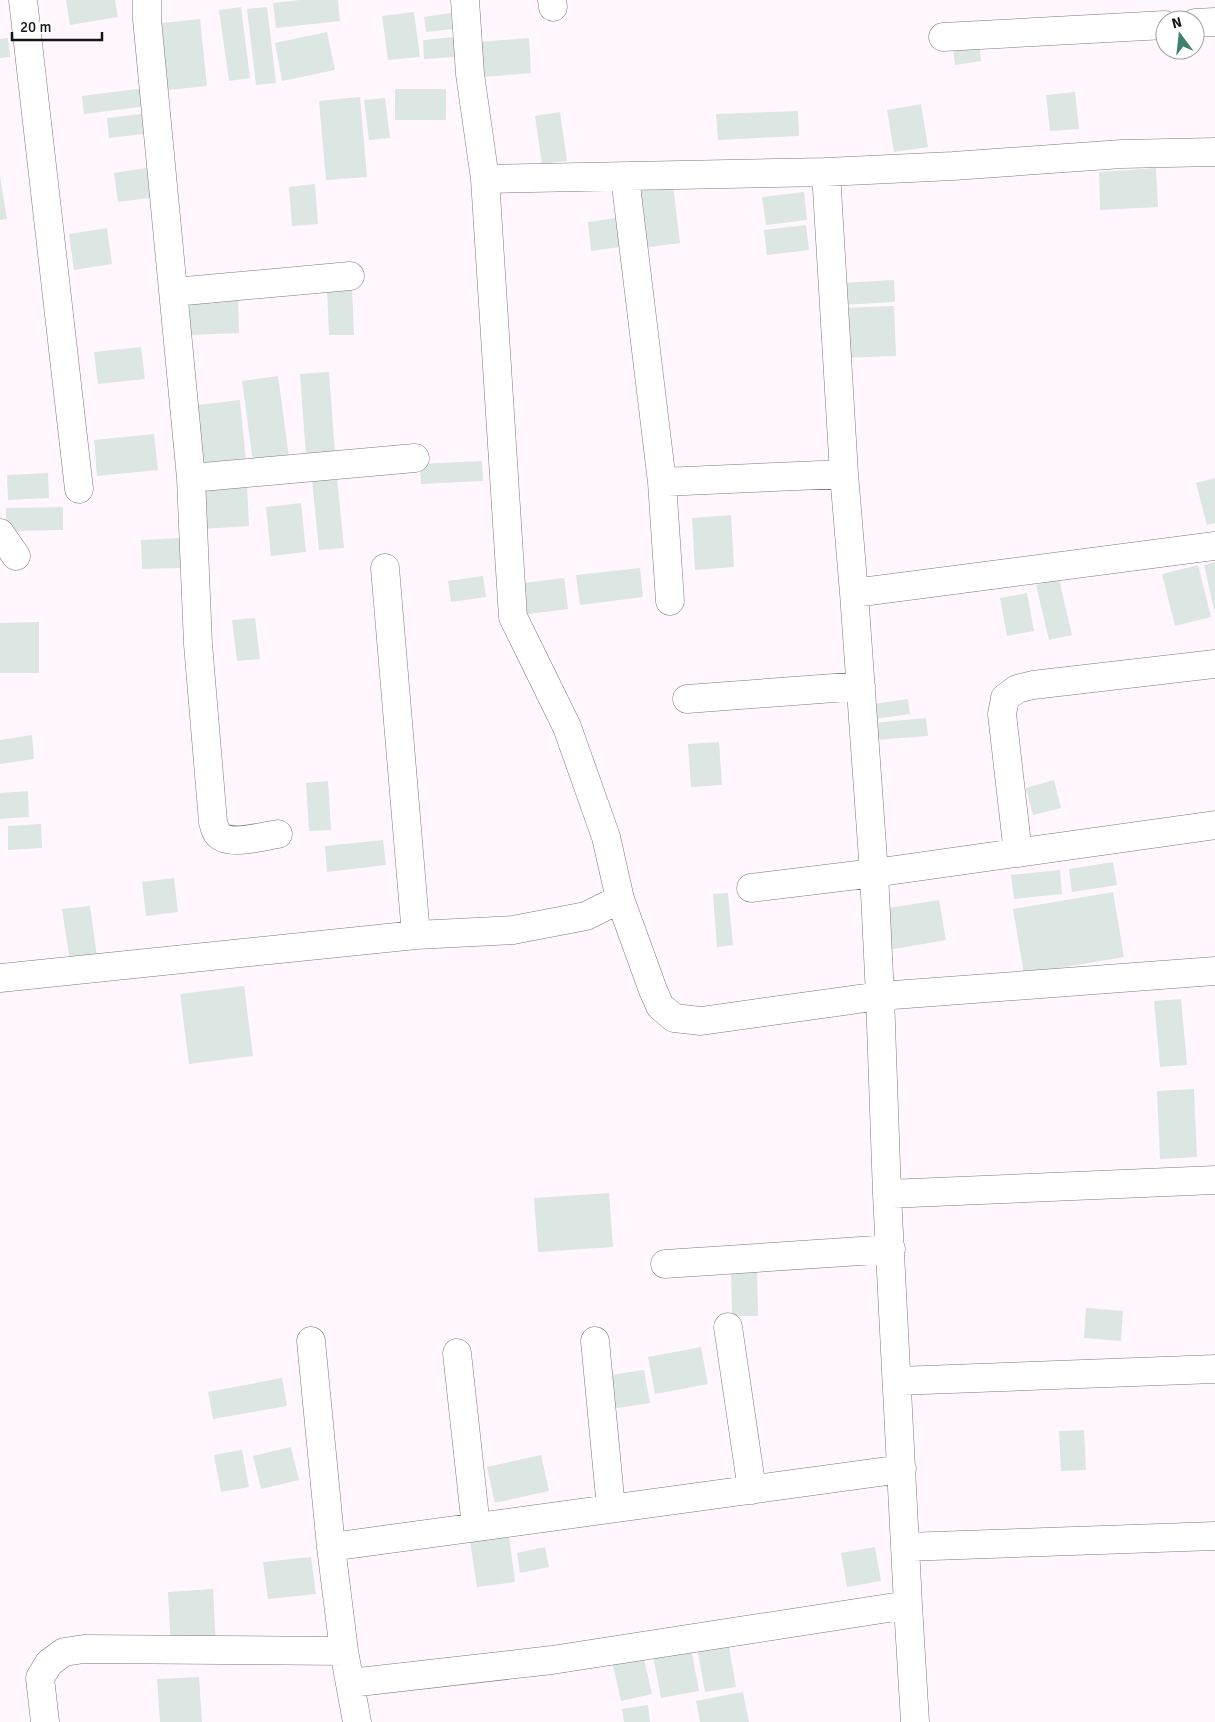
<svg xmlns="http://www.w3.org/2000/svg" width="1215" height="1722" viewBox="0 0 1215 1722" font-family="Signika,sans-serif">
  <rect width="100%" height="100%" fill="#fff7fd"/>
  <path fill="#dce6e2" d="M66 0H115L118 17 70 25Z
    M300 0H338L340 21 276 28 273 3Z
    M241 7 250 78 229 81 219 10Z
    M267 7 276 83 256 85 247 9Z
    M414 12 420 57 388 60 382 16Z
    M451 13 453 29 426 32 424 17Z
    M200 19 207 86 159 91 152 24Z
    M327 32 335 70 282 81 275 43Z
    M454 37 455 57 424 59 423 40Z
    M8 38 10 57 0 58V39Z
    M529 38 531 73 482 77 479 42Z
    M979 38 981 61 955 65 952 42Z
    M145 88 147 106 84 114 82 96Z
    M395 89H446V120H395Z
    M1075 92 1079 129 1050 131 1046 95Z
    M360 97 367 177 326 180 319 101Z
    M385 98 390 138 369 140 364 100Z
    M921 104 928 147 894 152 887 110Z
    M798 111 799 136 718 140 716 114Z
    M560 112 567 161 542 164 535 116Z
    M150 113 152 133 109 138 107 118Z
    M152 167 157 197 118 202 114 173Z
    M1156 168 1158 207 1100 210 1099 172Z
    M0 176 7 219 0 220Z
    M315 184 318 224 292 226 289 187Z
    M673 185 680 243 643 248 636 190Z
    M804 192 807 220 766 225 762 197Z
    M623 217 627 246 591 251 588 222Z
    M806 225 809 250 767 255 764 230Z
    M107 228 112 264 74 270 69 234Z
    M894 280 895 302 840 305 839 283Z
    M352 287 354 335H329L327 288Z
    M238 298 239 333 191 335 189 300Z
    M894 306 896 356 840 358 839 308Z
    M141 347 145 379 98 384 94 352Z
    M329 372 335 453 306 455 300 374Z
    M278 376 289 457 253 462 242 381Z
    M240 400 246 462 203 466 197 405Z
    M154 434 158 470 97 476 94 440Z
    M482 461 483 481 421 484 420 464Z
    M48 473 49 498 8 500 7 475Z
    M337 477 344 548 319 550 312 480Z
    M1215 478V523L1207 525 1196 483Z
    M247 485 249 526 202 529 200 487Z
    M301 503 306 552 271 556 266 507Z
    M63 507V530L6 531V508Z
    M731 515 734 567 695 570 692 518Z
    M180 538 181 568 142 569 141 540Z
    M1215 562V609H1214L1204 565Z
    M1198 565 1211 617 1175 626 1162 574Z
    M640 568 643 597 580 605 576 575Z
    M483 576 486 597 451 602 448 581Z
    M564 578 568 609 520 615 516 584Z
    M1059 579 1072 635 1049 640 1036 585Z
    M1027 593 1034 631 1007 636 1000 598Z
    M255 618 260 659 237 661 232 620Z
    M39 622V673H0V623Z
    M908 699 910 714 875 719 873 704Z
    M926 718 928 736 875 740 873 723Z
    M32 735 34 759 0 764V740Z
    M719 742 722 785 691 787 688 744Z
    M1054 780 1061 808 1033 815 1026 788Z
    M328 781 331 830 309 831 306 783Z
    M28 791 29 817 0 819V793Z
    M41 824 42 848 8 850V826Z
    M383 840 386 865 327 872 325 846Z
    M1113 862 1117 885 1072 892 1069 869Z
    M1060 870 1062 894 1014 899 1011 875Z
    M174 878 178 912 146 916 142 882Z
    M1113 892 1124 957 1024 974 1013 909Z
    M728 893 733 945 717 947 713 894Z
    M939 900 946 940 888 950 882 909Z
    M90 906 97 957 70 961 62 909Z
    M244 986 253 1056 189 1064 180 994Z
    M1181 999 1187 1065 1160 1067 1154 1001Z
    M1194 1089 1197 1157 1160 1159 1157 1091Z
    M609 1193 613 1247 538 1252 534 1198Z
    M731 1272H757L758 1316H732Z
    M1086 1308 1123 1311 1121 1341 1084 1338Z
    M701 1347 708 1384 655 1394 648 1357Z
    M644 1370 650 1403 611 1409 605 1376Z
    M282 1378 287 1406 213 1419 208 1392Z
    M1084 1430 1086 1470 1061 1471 1059 1431Z
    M291 1447 299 1480 261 1489 253 1456Z
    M242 1450 249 1487 221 1492 214 1455Z
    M541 1455 549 1491 495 1503 487 1467Z
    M508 1529 515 1582 477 1587 469 1534Z
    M545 1547 549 1567 520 1573 517 1553Z
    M875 1547 881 1581 847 1587 841 1553Z
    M311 1557 316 1594 268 1599 263 1562Z
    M213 1589 216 1646 171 1649 168 1592Z
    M727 1636 736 1687 705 1692 696 1642Z
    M690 1643 699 1691 661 1698 652 1650Z
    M642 1650 652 1694 621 1701 611 1657Z
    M199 1677 202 1722H160L157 1679Z
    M743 1692 749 1722H700L696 1701Z
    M648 1705 650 1722H624L622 1709Z"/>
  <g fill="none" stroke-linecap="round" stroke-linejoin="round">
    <defs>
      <path id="minor" d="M23 0 79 489
        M147 0V19L191 478 198 644 213 822C214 825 215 830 217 833 227 847 264 836 278 834
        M552 0 553 7
        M1195 23 1215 22
        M943 37 1165 25
        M625 177 662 482 670 601
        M485 179 826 172 953 166 1122 154 1215 152
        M174 292 350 276
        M191 478 415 458
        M662 482 844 474
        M0 533 16 556
        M385 568 416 935
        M854 593 1215 546
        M687 699 861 686
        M1018 853 1002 714 1005 698 1017 689 1033 685 1215 664
        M751 888 874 873 854 593 844 474 826 172
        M620 899 653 990 660 1006 674 1018 701 1021 880 996 1215 971
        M0 978 416 935 513 930 586 916 620 899 606 837 567 727 513 617 485 179 470 74 465 0
        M887 1194 1215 1180
        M665 1264 891 1249
        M728 1327 752 1490
        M311 1341 331 1547
        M595 1341 611 1508
        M457 1353 476 1527
        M897 1381 1215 1369
        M905 1547 1215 1536
        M908 1605 887 1194 880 996 874 873 1215 825
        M344 1651 331 1547 902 1469
        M350 1683 552 1660 908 1605 915 1722
        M45 1722 40 1678 49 1663 64 1652 84 1649 344 1651 357 1722"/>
    </defs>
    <use href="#minor" stroke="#7e787d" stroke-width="29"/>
    <use href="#minor" stroke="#fff" stroke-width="28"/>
  </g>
  <g transform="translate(1180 35) rotate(345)"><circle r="24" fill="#ffffff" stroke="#a2a1a2"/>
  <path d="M0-4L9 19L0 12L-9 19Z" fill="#40806e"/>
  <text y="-8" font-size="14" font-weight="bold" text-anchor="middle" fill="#171416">N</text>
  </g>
  <path d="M12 32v8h90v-8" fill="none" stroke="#171416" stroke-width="2.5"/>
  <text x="20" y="32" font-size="15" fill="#171416" stroke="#ffffff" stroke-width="4" paint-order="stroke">20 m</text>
</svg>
